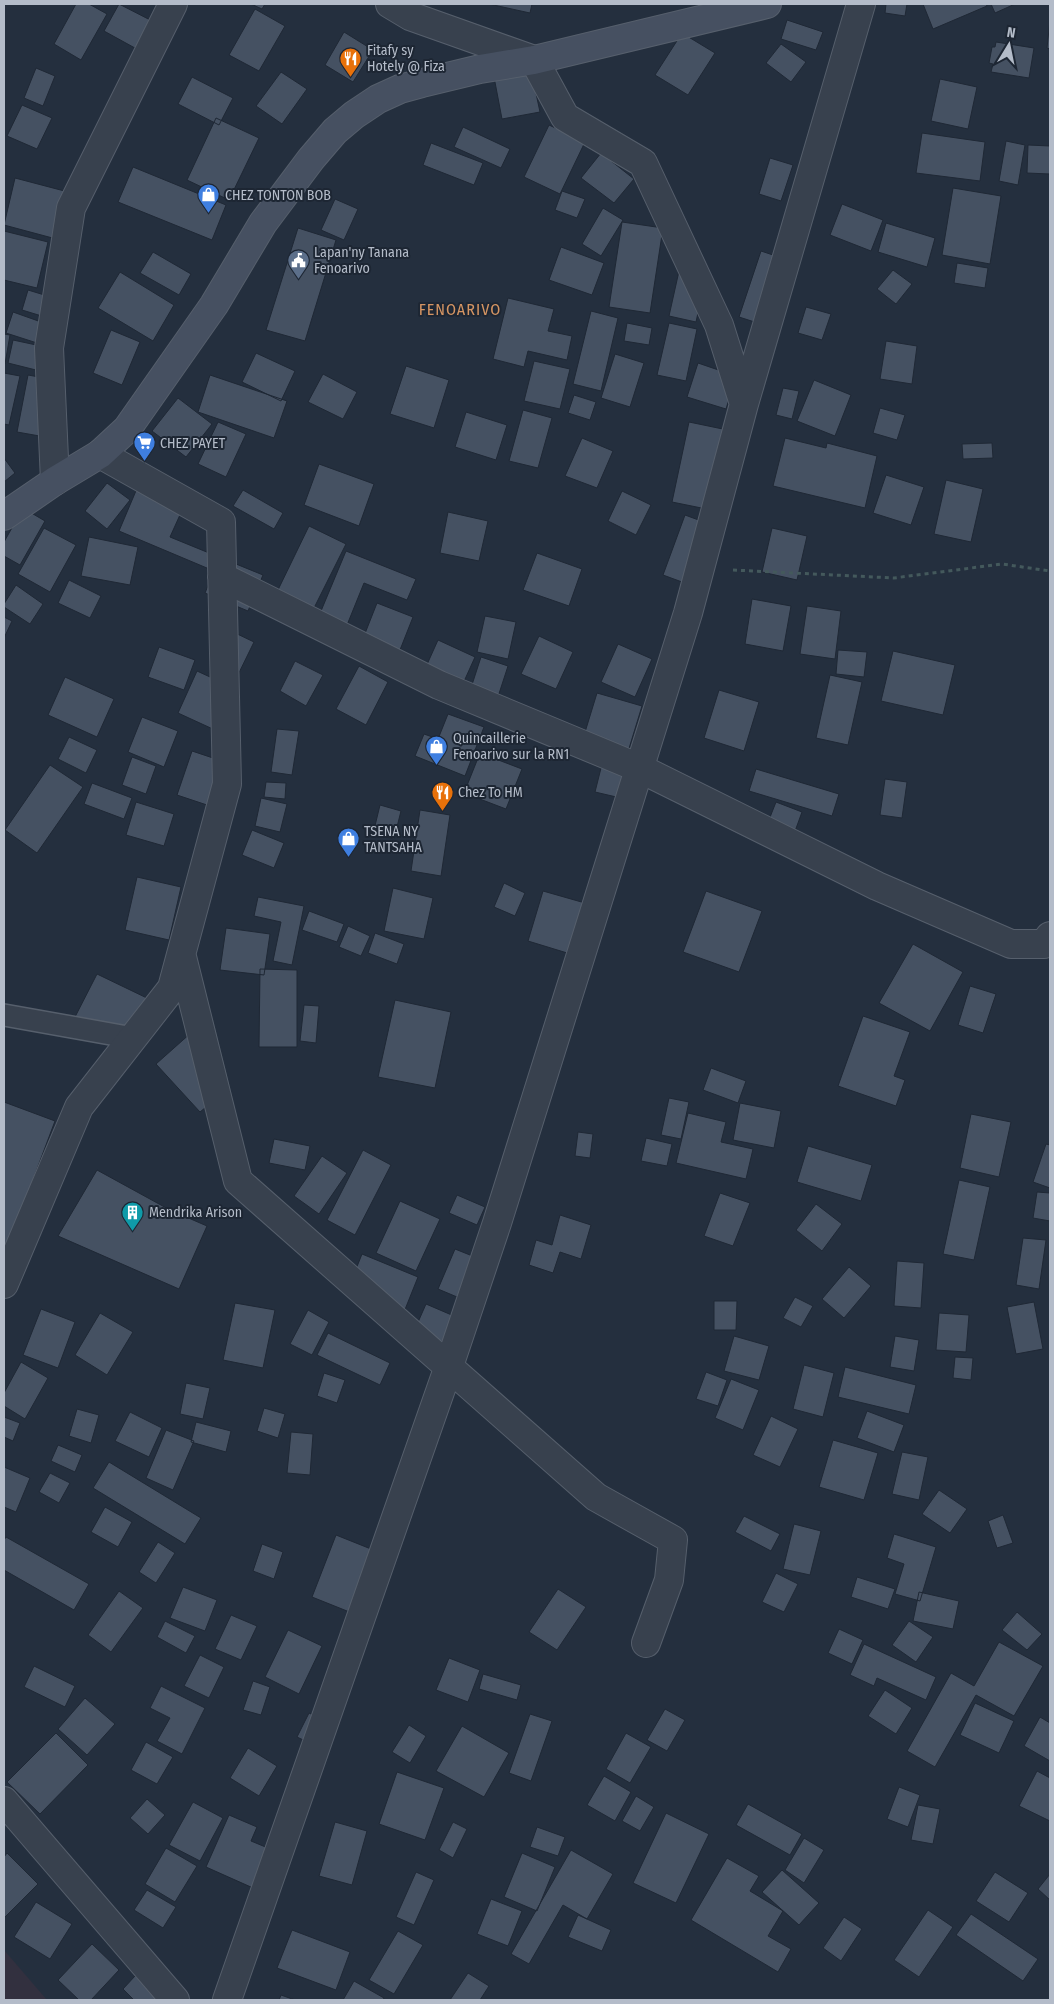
<svg xmlns="http://www.w3.org/2000/svg" width="1054" height="2004" viewBox="0 0 1054 2004" font-family="'Fira Sans Condensed',sans-serif">
  <rect width="100%" height="100%" fill="#242f3e"/>
  <path fill="#32303f" d="M4 1950 47 2000H4Z"/>
  <path fill="#455162" stroke="#1f2835" d="M76 4H89L107 14 81 60 54 44Z
    M119 4 160 25 144 53 104 31Z
    M251 4H265L262 9Z
    M489 4H532L530 13Z
    M886 4H907L905 16 885 13Z
    M923 4H986L987 6 933 29Z
    M991 4H1015L995 13Z
    M255 9 285 26 259 71 229 55Z
    M787 20 823 32 816 50 781 39Z
    M1050 20V49L1047 48Z
    M344 32 373 50 353 82 325 65Z
    M682 33 715 53 688 95 655 75Z
    M996 42 1034 48 1029 78 991 72 993 64 989 63 992 47H995Z
    M781 44 806 62 791 82 766 63Z
    M36 68 55 76 43 106 24 98Z
    M531 70 540 112 502 119 494 77Z
    M281 72 307 89 282 124 256 106Z
    M192 77 233 98 219 125 178 104Z
    M940 79 977 87 968 129 931 121Z
    M22 105 52 118 37 149 7 136Z
    M216 118 259 138 229 200 187 180Z
    M549 125 585 142 560 194 524 177Z
    M463 127 510 149 501 168 454 147Z
    M922 133 985 142 980 181 916 173Z
    M1006 141 1025 145 1018 185 999 181Z
    M431 143 483 163 474 185 423 165Z
    M1028 145 1050 146V174L1027 173Z
    M601 153 634 179 614 203 581 178Z
    M770 158 793 165 781 201 759 194Z
    M133 167 226 205 212 240 118 202Z
    M15 178 72 193 60 240 4 225Z
    M953 188 1001 196 990 264 942 255Z
    M562 191 585 199 577 218 555 210Z
    M335 199 358 209 344 240 321 230Z
    M842 204 883 220 871 251 830 235Z
    M603 208 623 220 601 256 582 244Z
    M622 222 663 228 650 313 609 307Z
    M886 223 935 238 927 267 878 252Z
    M298 228 336 240 305 341 266 330Z
    M4 231 48 242 37 288 4 280Z
    M561 247 604 263 592 295 549 280Z
    M761 251 788 260 767 326 739 317Z
    M153 252 191 274 179 295 140 273Z
    M681 262 708 267 696 322 669 316Z
    M957 263 988 268 985 288 954 283Z
    M893 270 912 284 896 304 877 289Z
    M120 272 174 305 153 341 98 308Z
    M28 290 51 297 45 317 22 310Z
    M508 298 554 309 548 331 572 336 567 360 528 351 524 367 493 359Z
    M806 307 831 314 822 340 798 333Z
    M591 311 618 318 601 391 573 384Z
    M13 312 44 323 37 343 6 333Z
    M627 323 652 328 649 345 624 341Z
    M669 323 697 329 686 381 657 375Z
    M111 330 140 342 122 385 93 373Z
    M4 334 10 335 5 364 4 363Z
    M13 340 41 346 36 370 8 363Z
    M886 341 917 346 912 384 880 379Z
    M256 353 295 371 281 401 242 382Z
    M615 354 644 363 630 407 601 398Z
    M534 361 570 369 560 409 524 401Z
    M698 363 736 376 726 409 687 397Z
    M406 366 449 380 434 428 390 414Z
    M4 373 20 376 9 425 4 424Z
    M323 374 357 392 343 419 308 402Z
    M28 375 61 381 51 438 17 432Z
    M210 375 287 401 274 438 198 412Z
    M814 380 851 395 835 436 797 421Z
    M783 388 799 391 792 419 776 415Z
    M574 395 596 402 590 420 568 413Z
    M178 398 212 424 186 457 152 431Z
    M880 408 905 415 897 440 873 433Z
    M523 410 552 418 538 468 509 461Z
    M466 412 507 425 496 460 455 447Z
    M218 422 246 434 226 477 198 464Z
    M689 422 742 433 726 513 672 502Z
    M582 438 613 451 597 488 565 476Z
    M785 438 826 448 827 443 877 456 865 508 773 486Z
    M992 443 993 458 963 459 962 444Z
    M4 458 15 473 4 482Z
    M319 464 374 484 359 526 304 505Z
    M886 475 924 487 911 525 873 513Z
    M946 480 983 489 971 542 934 534Z
    M107 483 130 500 107 529 85 511Z
    M138 486 184 506 170 537 263 575 248 611 205 593 214 571 119 531Z
    M243 490 283 513 274 529 233 506Z
    M622 491 651 505 636 535 608 521Z
    M23 508 45 521 20 565 4 556V542Z
    M448 512 488 521 479 561 440 553Z
    M685 515 723 529 701 589 663 575Z
    M309 526 346 544 312 612 276 594Z
    M44 528 76 545 50 592 18 574Z
    M772 528 807 536 797 580 762 572Z
    M89 537 138 547 130 585 81 576Z
    M346 551 416 579 407 600 364 583 343 635 316 623Z
    M537 553 582 569 569 606 523 590Z
    M69 580 101 596 90 618 58 603Z
    M16 585 43 604 30 624 4 607V604Z
    M752 599 791 606 783 651 745 644Z
    M377 603 413 617 398 655 362 641Z
    M807 606 841 611 835 659 800 654Z
    M485 616 516 622 508 659 477 652Z
    M4 617 12 621 4 638Z
    M229 630 254 642 233 685 209 673Z
    M539 636 573 652 556 689 521 674Z
    M438 640 475 657 457 697 420 680Z
    M618 644 652 659 635 697 601 682Z
    M159 647 195 660 184 690 148 677Z
    M838 650 867 652 864 677 836 674Z
    M893 651 955 665 943 715 881 701Z
    M481 657 508 666 495 706 468 697Z
    M295 661 323 675 306 706 280 691Z
    M359 666 388 682 366 725 336 709Z
    M197 671 234 688 215 730 178 713Z
    M830 675 862 682 848 745 816 738Z
    M65 677 114 699 97 737 48 715Z
    M719 690 759 702 744 751 704 738Z
    M597 693 642 706 627 755 582 742Z
    M448 714 484 727 465 776 415 756 424 734 438 739Z
    M142 717 178 731 164 767 128 752Z
    M277 729 299 731 292 775 271 772Z
    M69 737 97 750 86 773 58 759Z
    M192 751 237 766 222 810 177 795Z
    M480 753 522 769 506 809 464 793Z
    M132 757 156 766 146 794 122 785Z
    M602 764 648 775 642 803 595 792Z
    M50 765 83 787 37 853 5 830Z
    M756 769 839 794 832 816 749 791Z
    M885 779 907 782 902 818 880 815Z
    M266 782 286 783 285 799 264 797Z
    M92 783 132 798 124 819 84 804Z
    M261 798 287 804 280 832 255 826Z
    M136 802 174 814 164 846 126 835Z
    M776 802 802 812 790 845 763 835Z
    M380 805 401 811 394 839 373 834Z
    M420 810 450 815 441 876 411 871Z
    M252 830 284 843 274 868 242 855Z
    M137 877 181 887 169 940 125 930Z
    M504 883 525 893 515 916 494 907Z
    M393 888 433 898 424 939 384 931Z
    M543 891 592 905 577 956 528 941Z
    M706 891 762 911 739 972 683 952Z
    M258 897 304 906 292 965 273 961 281 922 254 916Z
    M309 911 344 924 337 942 302 930Z
    M348 926 370 936 361 956 339 947Z
    M226 928 270 934 264 975 220 970Z
    M375 933 404 944 397 964 368 953Z
    M913 944 963 972 930 1031 879 1003Z
    M260 969 297 970V1047H259Z
    M97 974 151 1000 129 1044 75 1017Z
    M970 986 996 994 983 1033 958 1025Z
    M395 1000 451 1012 435 1088 378 1077Z
    M304 1005 319 1006 316 1043 300 1041Z
    M863 1016 910 1032 894 1076 905 1080 896 1106 838 1086Z
    M192 1032 223 1093 200 1112 156 1064Z
    M711 1068 746 1081 738 1103 703 1090Z
    M669 1098 689 1102 681 1139 661 1135Z
    M4 1102 55 1121 4 1257Z
    M740 1103 781 1111 774 1148 733 1140Z
    M688 1113 726 1122 721 1142 753 1149 746 1179 676 1163Z
    M971 1114 1011 1122 999 1177 960 1168Z
    M578 1132 593 1134 590 1158 575 1156Z
    M646 1138 672 1144 667 1166 641 1161Z
    M274 1139 310 1146 305 1170 269 1163Z
    M1046 1144 1050 1145V1188L1033 1182Z
    M808 1146 872 1165 861 1201 797 1182Z
    M363 1150 391 1165 355 1235 327 1220Z
    M322 1156 347 1173 319 1214 294 1196Z
    M97 1170 170 1210 207 1226 179 1289 58 1236Z
    M959 1180 990 1187 974 1260 943 1254Z
    M1037 1192 1050 1193V1221L1033 1218Z
    M720 1193 750 1203 733 1246 704 1236Z
    M457 1195 485 1207 477 1225 449 1213Z
    M400 1201 440 1219 416 1271 376 1253Z
    M816 1204 842 1224 822 1251 796 1230Z
    M560 1215 591 1225 581 1259 560 1252 553 1273 529 1265 536 1240 552 1245Z
    M1023 1238 1046 1240 1039 1289 1016 1285Z
    M455 1249 485 1261 469 1302 438 1289Z
    M362 1254 418 1277 404 1312 348 1289Z
    M897 1261 924 1263 921 1308 894 1306Z
    M849 1267 871 1286 844 1318 822 1299Z
    M795 1297 813 1306 801 1327 783 1318Z
    M714 1301H737L736 1330H714Z
    M1034 1302 1043 1349 1016 1354 1007 1307Z
    M235 1303 275 1310 263 1368 223 1360Z
    M426 1304 461 1319 450 1345 415 1329Z
    M41 1309 75 1322 58 1368 23 1355Z
    M308 1310 329 1322 312 1355 290 1344Z
    M100 1313 133 1332 107 1375 75 1355Z
    M939 1313 969 1315 966 1352 936 1350Z
    M328 1333 390 1363 380 1385 317 1355Z
    M734 1336 769 1346 759 1380 724 1371Z
    M895 1336 919 1340 914 1371 890 1367Z
    M955 1357 973 1358 971 1380 953 1378Z
    M21 1362 48 1378 25 1419 4 1406V1393Z
    M804 1365 834 1373 823 1417 793 1409Z
    M845 1367 916 1385 909 1414 838 1397Z
    M706 1372 727 1380 718 1406 696 1399Z
    M324 1373 345 1380 337 1403 317 1396Z
    M731 1379 759 1390 743 1430 715 1418Z
    M186 1383 210 1388 203 1419 180 1414Z
    M264 1408 285 1414 278 1438 257 1431Z
    M77 1409 99 1415 91 1443 69 1436Z
    M867 1411 904 1425 894 1452 857 1438Z
    M130 1412 162 1428 149 1457 115 1441Z
    M771 1416 798 1429 780 1467 753 1455Z
    M4 1417 20 1423 13 1441 4 1437Z
    M196 1422 231 1431 226 1452 191 1442Z
    M166 1430 194 1441 173 1490 146 1478Z
    M291 1432 313 1434 310 1475 287 1473Z
    M833 1440 878 1453 864 1500 819 1487Z
    M58 1445 82 1455 75 1472 51 1461Z
    M902 1452 928 1457 919 1500 892 1494Z
    M109 1462 201 1518 185 1544 93 1488Z
    M4 1467 30 1478 16 1512 4 1507Z
    M50 1473 70 1483 59 1503 39 1492Z
    M939 1490 967 1509 950 1533 922 1514Z
    M105 1507 132 1522 118 1547 91 1532Z
    M1003 1515 1013 1543 997 1548 988 1521Z
    M744 1516 780 1534 771 1551 735 1532Z
    M794 1524 821 1531 810 1575 783 1569Z
    M894 1534 936 1547 920 1601 895 1594 904 1564 887 1558Z
    M336 1535 376 1551 352 1613 312 1597Z
    M6 1537 89 1584 74 1610 4 1570V1540Z
    M158 1542 175 1553 156 1583 139 1572Z
    M262 1544 283 1552 274 1579 253 1571Z
    M776 1573 798 1584 784 1612 762 1602Z
    M857 1577 895 1589 888 1609 851 1597Z
    M183 1587 217 1600 205 1631 170 1618Z
    M558 1589 586 1607 557 1650 529 1632Z
    M119 1591 143 1608 111 1652 88 1635Z
    M919 1592 959 1601 953 1629 913 1621Z
    M1017 1612 1042 1634 1027 1650 1002 1630Z
    M231 1615 257 1626 241 1660 215 1649Z
    M165 1621 195 1636 186 1653 157 1637Z
    M909 1621 933 1637 916 1662 892 1645Z
    M839 1629 863 1640 852 1664 828 1653Z
    M288 1630 322 1646 299 1694 265 1677Z
    M999 1642 1043 1666 1014 1716 976 1695 935 1767 907 1751 951 1673 974 1686Z
    M864 1644 936 1677 926 1700 877 1678 874 1686 850 1675Z
    M200 1655 224 1667 209 1698 184 1686Z
    M449 1658 480 1670 468 1702 436 1690Z
    M34 1666 75 1686 65 1707 24 1687Z
    M483 1674 521 1685 517 1700 479 1689Z
    M253 1681 270 1687 261 1715 243 1710Z
    M161 1686 205 1708 182 1754 157 1741 170 1718 150 1708Z
    M885 1690 912 1708 896 1734 868 1716Z
    M85 1698 115 1724 87 1755 58 1729Z
    M975 1703 1014 1721 999 1753 960 1735Z
    M665 1709 685 1720 667 1751 647 1740Z
    M309 1713 332 1724 320 1748 297 1737Z
    M530 1714 552 1721 531 1781 509 1773Z
    M1040 1717 1050 1723V1761L1024 1746Z
    M409 1725 426 1736 410 1763 392 1752Z
    M462 1726 509 1753 484 1797 436 1771Z
    M56 1733 88 1765 40 1814 7 1782Z
    M626 1733 651 1747 630 1783 606 1769Z
    M146 1742 173 1757 157 1784 131 1770Z
    M248 1748 277 1766 259 1796 230 1778Z
    M1037 1771 1050 1778V1821L1019 1806Z
    M397 1772 444 1788 425 1840 379 1824Z
    M604 1776 631 1792 615 1821 587 1805Z
    M899 1787 920 1795 908 1827 887 1819Z
    M636 1796 654 1807 640 1831 622 1821Z
    M147 1799 165 1815 148 1834 130 1818Z
    M193 1802 223 1818 200 1861 169 1845Z
    M748 1804 802 1834 790 1855 736 1825Z
    M918 1805 940 1809 933 1844 911 1840Z
    M666 1813 709 1834 676 1903 633 1883Z
    M229 1815 257 1827 251 1841 280 1853 262 1892 206 1867Z
    M335 1822 367 1831 352 1885 319 1876Z
    M453 1822 467 1829 453 1858 439 1850Z
    M537 1827 565 1837 558 1856 530 1847Z
    M804 1838 824 1850 804 1883 785 1870Z
    M166 1848 197 1866 175 1902 145 1884Z
    M571 1850 613 1874 587 1919 563 1905 529 1964 511 1954Z
    M7 1853 38 1884 4 1918V1857Z
    M522 1853 555 1867 537 1911 504 1897Z
    M727 1858 759 1876 750 1891 783 1911 768 1936 791 1949 778 1972 691 1920Z
    M782 1870 819 1903 799 1925 762 1892Z
    M416 1872 434 1880 414 1925 396 1917Z
    M995 1872 1028 1893 1009 1922 976 1901Z
    M1050 1874V1900L1038 1889Z
    M147 1890 176 1907 163 1928 134 1910Z
    M491 1899 522 1911 508 1946 477 1934Z
    M36 1902 72 1924 50 1959 14 1937Z
    M928 1910 953 1927 919 1977 894 1960Z
    M971 1914 1038 1959 1023 1981 956 1935Z
    M578 1915 611 1930 602 1951 568 1937Z
    M844 1917 862 1929 841 1961 823 1948Z
    M292 1930 350 1952 336 1990 277 1968Z
    M398 1931 423 1945 394 1994 369 1980Z
    M92 1944 119 1970 91 2000H79L58 1980Z
    M468 1973 489 1986 480 2000H450Z
    M135 1976 160 2000H134L123 1989Z
    M354 1981 384 1998 383 2000H343Z
    M281 1995 295 2000H279Z"/>
  <g fill="none" stroke-linecap="round" stroke-linejoin="round">
    <defs>
      <path id="service" d="M4 1015 133 1038"/>
      <path id="minor" d="M744 404 861 4
        M222 577 439 685 639 768 877 886 1011 944H1044L1050 936
        M182 957 238 1181 596 1497 673 1540 669 1580 646 1643
        M4 1284 79 1107 172 988 227 784 221 522 100 454
        M4 1801 175 2000
        M227 2000 449 1366 497 1223 688 613 744 404 719 325 643 163 565 117 534 60"/>
      <path id="tertiary" d="M390 4 410 16 534 60
        M55 481 49 348 71 208 173 4"/>
      <path id="secondary" d="M4 516 55 481 100 454 127 429 214 305 263 223 311 159 335 131 354 115 378 99 400 89 422 83 480 69 534 60 767 4"/>
    </defs>
    <use href="#service" stroke="#565f6c" stroke-width="24"/>
    <use href="#minor" stroke="#565f6c" stroke-width="30"/>
    <use href="#tertiary" stroke="#565f6c" stroke-width="30"/>
    <use href="#secondary" stroke="#565f6c" stroke-width="30"/>
    <path stroke="#44595c" stroke-width="3" stroke-dasharray="4 4" stroke-linecap="butt" d="M733 570 894 578 1002 564 1050 571"/>
    <use href="#service" stroke="#38414e" stroke-width="21"/>
    <use href="#minor" stroke="#38414e" stroke-width="28"/>
    <use href="#tertiary" stroke="#38414e" stroke-width="28"/>
    <use href="#secondary" stroke="#465061" stroke-width="28"/>
  </g>
  <defs>
    <symbol id="restaurant-pin" viewBox="-11 -11 22 30"><path d="M0 17L-7.5 6A9.5 9.5 0 1 1 7.5 6Z" fill="#e8710a" stroke="#1d2633"/><path d="M-5-6h1v4h1v-4h1v4h1v-4h1v5L-1.5 .5V6h-2V.5L-5-1ZM5-6V6H3V1.5H1.5Q1.5-4 5-6Z" fill="#fff"/></symbol>
    <symbol id="shop-pin" viewBox="-11 -11 22 30"><path d="M0 17L-7.5 6A9.5 9.5 0 1 1 7.5 6Z" fill="#3f7fe0" stroke="#1d2633"/><path d="M-5-2.5h2.3a2.7 3.5 0 0 1 5.4 0H5L5.5 6h-11ZM-1.5-2.5h3a1.5 2.3 0 0 0-3 0Z" fill="#fff"/></symbol>
    <symbol id="civic-pin" viewBox="-11 -11 22 30"><path d="M0 17L-7.5 6A9.5 9.5 0 1 1 7.5 6Z" fill="#5c6f8a" stroke="#1d2633"/><path d="M-.6-6.5H3V-4.5H.6V-3L4-1V1h2V6H-6V1h2V-1L-.6-3ZM-1.2 2.5V6h2.4V2.5Z" fill="#fff"/></symbol>
    <symbol id="supermarket-pin" viewBox="-11 -11 22 30"><path d="M0 17L-7.5 6A9.5 9.5 0 1 1 7.5 6Z" fill="#3f7fe0" stroke="#1d2633"/><path d="M-6-5.5h2.5l.6 2H6L4.5 2H-2.5L-4.4-4H-6ZM-1.5 3.2a1.3 1.3 0 1 0 .1 0ZM3 3.2a1.3 1.3 0 1 0 .1 0Z" fill="#fff"/></symbol>
    <symbol id="building-pin" viewBox="-11 -11 22 30"><path d="M0 17L-7.5 6A9.5 9.5 0 1 1 7.5 6Z" fill="#0f9aa8" stroke="#1d2633"/><path d="M-4-6H4V6H1V3H-1V6H-4ZM-2.5-4.3h1.7v1.8h-1.7ZM.8-4.3h1.7v1.8H.8ZM-2.5-1h1.7V.8h-1.7ZM.8-1h1.7V.8H.8Z" fill="#fff"/></symbol>
  </defs>
  <g fill-rule="evenodd">
    <use href="#restaurant-pin" x="338" y="46" width="25" height="34"/>
    <use href="#shop-pin" x="196" y="182" width="25" height="34"/>
    <use href="#civic-pin" x="286" y="248" width="25" height="34"/>
    <use href="#supermarket-pin" x="132" y="430" width="25" height="34"/>
    <use href="#shop-pin" x="424" y="734" width="25" height="34"/>
    <use href="#restaurant-pin" x="430" y="780" width="25" height="34"/>
    <use href="#shop-pin" x="336" y="826" width="25" height="34"/>
    <use href="#building-pin" x="120" y="1200" width="25" height="34"/>
  </g>
  <g text-anchor="middle" dominant-baseline="central" stroke-width="4" stroke-linejoin="round" paint-order="stroke">
    <g font-size="14" fill="#b4bcc9" stroke="#1d2633" text-anchor="start">
      <text x="367" y="50">Fitafy sy<tspan x="367" dy="16">Hotely @ Fiza</tspan></text>
      <text x="225" y="195">CHEZ TONTON BOB</text>
      <text x="314" y="252">Lapan'ny Tanana<tspan x="314" dy="16">Fenoarivo</tspan></text>
      <text x="160" y="443">CHEZ PAYET</text>
      <text x="453" y="738">Quincaillerie<tspan x="453" dy="16">Fenoarivo sur la RN1</tspan></text>
      <text x="458" y="792">Chez To HM</text>
      <text x="364" y="831">TSENA NY<tspan x="364" dy="16">TANTSAHA</tspan></text>
      <text x="149" y="1212">Mendrika Arison</text>
    </g>
    <g font-size="16" letter-spacing="1" fill="#d59563" stroke="#1d2633">
      <text x="460" y="309">FENOARIVO</text>
    </g>
  </g>
  <rect width="1054" height="2004" fill="none" stroke="#b4bcc9" stroke-width="10"/>
  <g transform="translate(1009 45) rotate(10)" stroke="#1d2633" stroke-width="4" paint-order="stroke">
  <path d="M0-4L9 19L0 12L-9 19Z" fill="#b4bcc9"/>
  <text y="-8" font-size="14" font-weight="bold" text-anchor="middle" fill="#b4bcc9">N</text>
  </g>
</svg>
